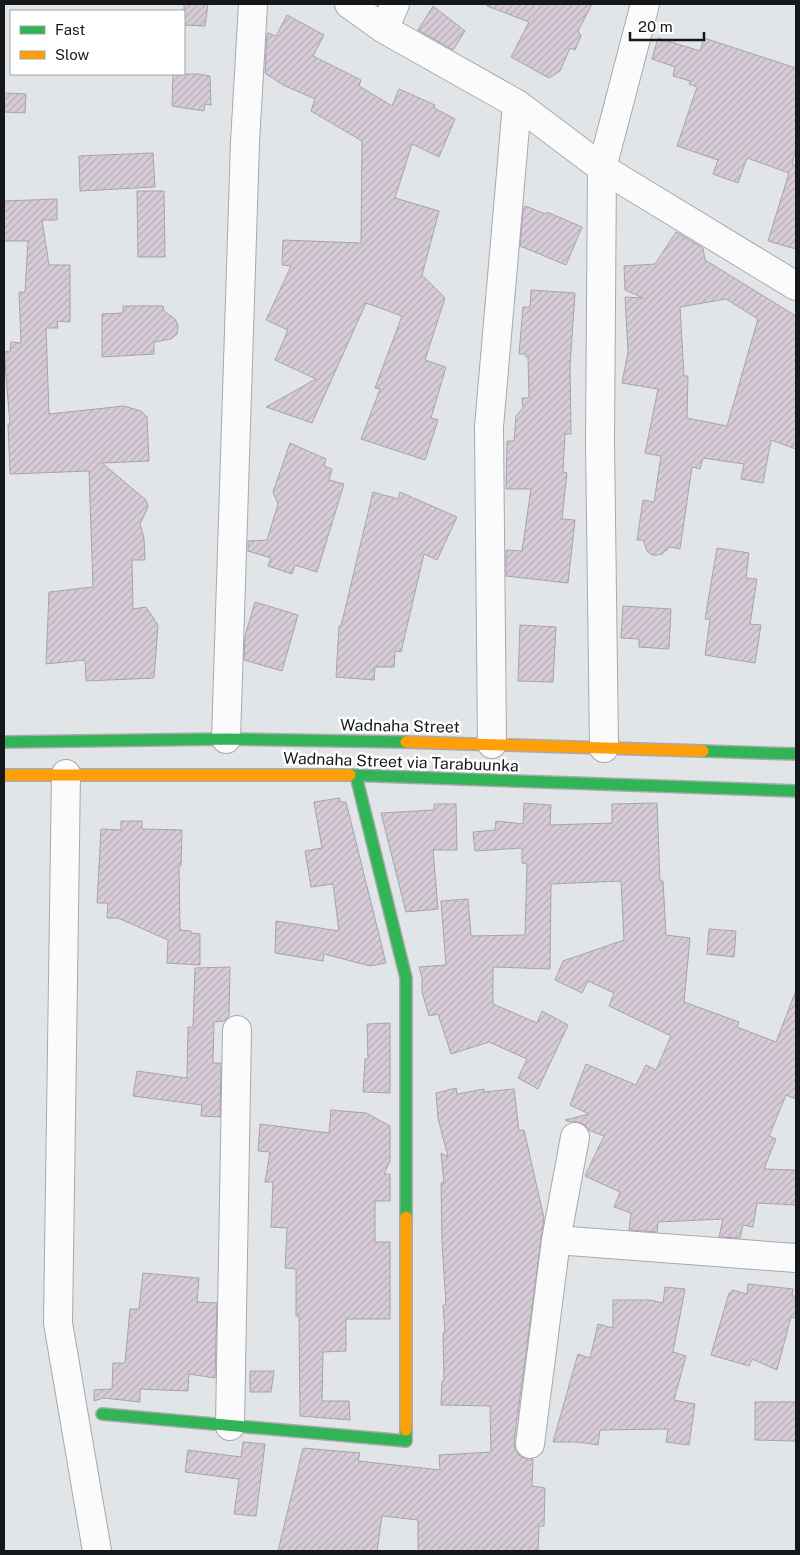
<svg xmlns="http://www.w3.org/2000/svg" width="800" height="1555" viewBox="0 0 800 1555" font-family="'Public Sans',sans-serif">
  <defs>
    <pattern id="building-hatch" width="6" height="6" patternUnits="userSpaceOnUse" patternTransform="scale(1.25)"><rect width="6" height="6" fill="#d6cbd7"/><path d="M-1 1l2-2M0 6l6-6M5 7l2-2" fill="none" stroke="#b7aeb8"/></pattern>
  </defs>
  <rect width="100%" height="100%" fill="#e2e5e8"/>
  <path fill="url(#building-hatch)" stroke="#a5a5a7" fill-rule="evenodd" d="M184 4H208L205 26 184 25Z
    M487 4H592L578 31 581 36 575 50 570 48 560 71 549 78 511 57 529 22 487 6Z
    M433 6 465 31 453 50 418 30Z
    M287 15 324 35 313 56 361 80 359 86 392 106 399 89 435 105 434 108 455 119 439 157 412 144 395 198 439 211 422 275 445 298 425 360 446 367 431 418 438 420 425 460 361 439 380 389 375 388 402 316 366 303 312 423 266 407 316 379 275 360 288 330 266 320 291 266 282 265 283 240 361 243 362 141 311 111 315 99 283 85 265 73 267 35 268 33 276 36Z
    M658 38 700 51 704 38 796 68V149L792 164 796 165V249L768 241 789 173 747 158 738 183 713 174 718 160 677 146 697 87 689 84 690 81 673 76 675 67 652 59Z
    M173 74H198L210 76 211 105 205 104 204 111 172 106Z
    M4 93 26 94 25 113 4 112Z
    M153 153 155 187 80 191 79 156Z
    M137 191H164L165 257H138Z
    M57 199V220H42L49 265H70V322L57 321 58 328H46L49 414 124 406 141 411 147 417 149 461 102 463 146 500 148 507 140 524 144 538 145 560H132L133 609 146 607 158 625 154 678 86 681 85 660 46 664 49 592 93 587 89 471 10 474 8 424H10L4 351 10 352 11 342 21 343 19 292H25L28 241H4V201Z
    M525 206 546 214 547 212 582 227 566 265 520 246 523 210Z
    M676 232 703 248 705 260 796 316V449L771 440 763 483 741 479 744 464 703 458 700 469 692 467 680 549 670 547 662 554 657 555H652L647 551 643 540H637L643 500 654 502 661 456 645 453 658 389 622 383 628 352 625 297 643 298 625 290 624 266 655 264ZM726 299 758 319 727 426 687 418 688 376H684L680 307Z
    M531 290 575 293 570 366 571 434H565L563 472 567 473 562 519 575 520 568 583 506 576V550L522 551 531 489H506L507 441H514L516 416 523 408 522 398H529L528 357H526V354H519L523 307H530Z
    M123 306H163L164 311 175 319 178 326 177 334 171 339 154 342V354L102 357V314L123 313Z
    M290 443 326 459 324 466 332 469 329 480 344 484 317 572 295 565 292 574 268 566 271 558 248 551V541L267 540 278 504 273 492Z
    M373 492 398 499 400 492 457 517 437 560 424 554 401 652 395 651 394 667H375L374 680 336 677 339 626H341Z
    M717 548 749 553 746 578 757 579 750 624 761 625 755 663 705 655 710 619H705Z
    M255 602 298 615 282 671 244 660 245 636Z
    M623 606 671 609 669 649 639 647V639L621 638Z
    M520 625 556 627 553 682 518 681Z
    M340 798V802H346L386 963 370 966 324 954 323 961 275 953 276 921 339 931 333 884 311 887 305 851 322 848 314 802Z
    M524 803 551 805 550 825 612 823V804L657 803 660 881H663L666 935 690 938 684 1002 739 1022 737 1027 776 1042 795 993 796 994V1099L786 1095 769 1136 776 1139 764 1169 796 1170V1205L757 1203 753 1227 743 1225 740 1238 719 1237 723 1219 658 1222 657 1232 629 1230 631 1213 614 1207 620 1192 585 1176 604 1136 588 1130 585 1125 578 1122H570L565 1120 589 1114 570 1105 586 1064 636 1085 646 1065 656 1070 671 1036 609 1006 614 993 588 981 582 993 555 980 563 961 624 940 621 881 551 884 550 969 493 967V1004L537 1023 542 1011 568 1025 538 1089 518 1078 527 1059 489 1042 451 1054 438 1014 429 1016 422 992V978L419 967 446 965 441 901 468 899 471 936 525 935 527 864 522 863V848L475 851 473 832 495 830 496 821 523 824Z
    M434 804H456L457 850H433L438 909 406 912 381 813 434 810Z
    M121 821H142V829L182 830 181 866H179L180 930 191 931V933L200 934V965L167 963 168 940 118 918H107L108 903H97L101 829 121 830Z
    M709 929 736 931 734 957 707 954Z
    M230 967 229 1016 224 1021 214 1022 213 1063H221L220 1117 201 1116 202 1105 133 1096 137 1071 187 1078 188 1027H193L195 968Z
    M390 1023V1093L363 1092 365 1059H368L367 1024Z
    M456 1088 457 1094 484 1089V1092L514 1089 519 1131 524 1130 544 1218 514 1442 515 1450 520 1456 527 1459V1461L533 1459 532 1486 545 1488 544 1526H539L538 1551H418V1520L382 1516 377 1551H278L303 1448 360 1453 358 1461 440 1470 439 1455 491 1452 490 1406 441 1405 442 1381H444L443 1333H445L443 1305H446L442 1242 441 1183H444L441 1153 448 1157 438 1118 436 1093Z
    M331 1110 366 1113 390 1126V1161L384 1174H390V1201H375V1242H390V1319H346V1351L323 1352 322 1401H349L350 1420 300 1416 299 1316H296V1269L285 1268 287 1228 271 1227 273 1182H265L270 1152 258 1151 260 1124 329 1133Z
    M143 1273 199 1278 197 1302 217 1303 215 1378 189 1374 188 1391 140 1389V1402L103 1398 94 1401V1390L112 1389 113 1363H125L130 1309H139Z
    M748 1284 793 1289 792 1296H796V1318L791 1317 777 1370 752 1359 749 1366 711 1355 729 1293H731L732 1290 747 1294Z
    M665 1287 685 1289 673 1352 686 1356 674 1400 695 1404 689 1445 666 1442 668 1429 600 1430 598 1445 578 1442H553L578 1354 590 1358 598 1324 613 1328V1300H651L663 1303Z
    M250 1371H274L271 1392H250Z
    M755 1402H796V1441L755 1440Z
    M243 1442 265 1444 256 1516 234 1514 239 1479 185 1472 188 1450 241 1457Z"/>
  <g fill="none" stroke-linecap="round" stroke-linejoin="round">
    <defs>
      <path id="street" d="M349 4 384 29 517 104 602 168 796 286
        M384 29 395 4
        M226 739 245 142 253 4
        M492 744 489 427 517 104
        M604 748 600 441 602 168 645 4
        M66 774 58 1323 97 1551
        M556 1240 796 1258
        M230 1426 237 1030
        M530 1444 556 1240 575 1137"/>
      <path id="fast" d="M4 742 226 739 406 742
        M703 751 796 754
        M350 775 796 791
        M356 776 406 978V1217
        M102 1414 406 1441V1430"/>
      <path id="slow" d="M406 742 703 751
        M4 775H350
        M406 1217V1430"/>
    </defs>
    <use href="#street" stroke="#a7a9ac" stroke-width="30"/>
    <use href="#fast" stroke="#a7a9ac" stroke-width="14"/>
    <use href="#slow" stroke="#a7a9ac" stroke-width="14"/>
    <use href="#street" stroke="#fbfbfc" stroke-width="28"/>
    <use href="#fast" stroke="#30b455" stroke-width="11"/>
    <use href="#slow" stroke="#ff9f0a" stroke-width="11"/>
  </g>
  <g text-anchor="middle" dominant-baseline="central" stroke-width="5" stroke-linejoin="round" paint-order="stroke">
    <g font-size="16" fill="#15181a" stroke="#fff">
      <text transform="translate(400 726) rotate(1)">Wadnaha Street</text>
      <text transform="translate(401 762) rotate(2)">Wadnaha Street via Tarabuunka</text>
    </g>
  </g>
  <rect width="800" height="1555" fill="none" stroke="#15181a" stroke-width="10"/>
  <rect x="10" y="10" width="175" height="65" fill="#ffffff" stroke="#a1a3a3"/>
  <rect x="20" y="26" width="25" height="8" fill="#30b455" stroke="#a1a3a3"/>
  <text x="55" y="35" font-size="15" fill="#15181a">Fast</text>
  <rect x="20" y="51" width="25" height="8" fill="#ff9f0a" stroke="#a1a3a3"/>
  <text x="55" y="60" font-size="15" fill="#15181a">Slow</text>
  <path d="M630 32v8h74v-8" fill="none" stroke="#15181a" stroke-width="2.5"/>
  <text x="638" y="32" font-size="15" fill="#15181a" stroke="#ffffff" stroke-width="4" paint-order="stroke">20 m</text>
</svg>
